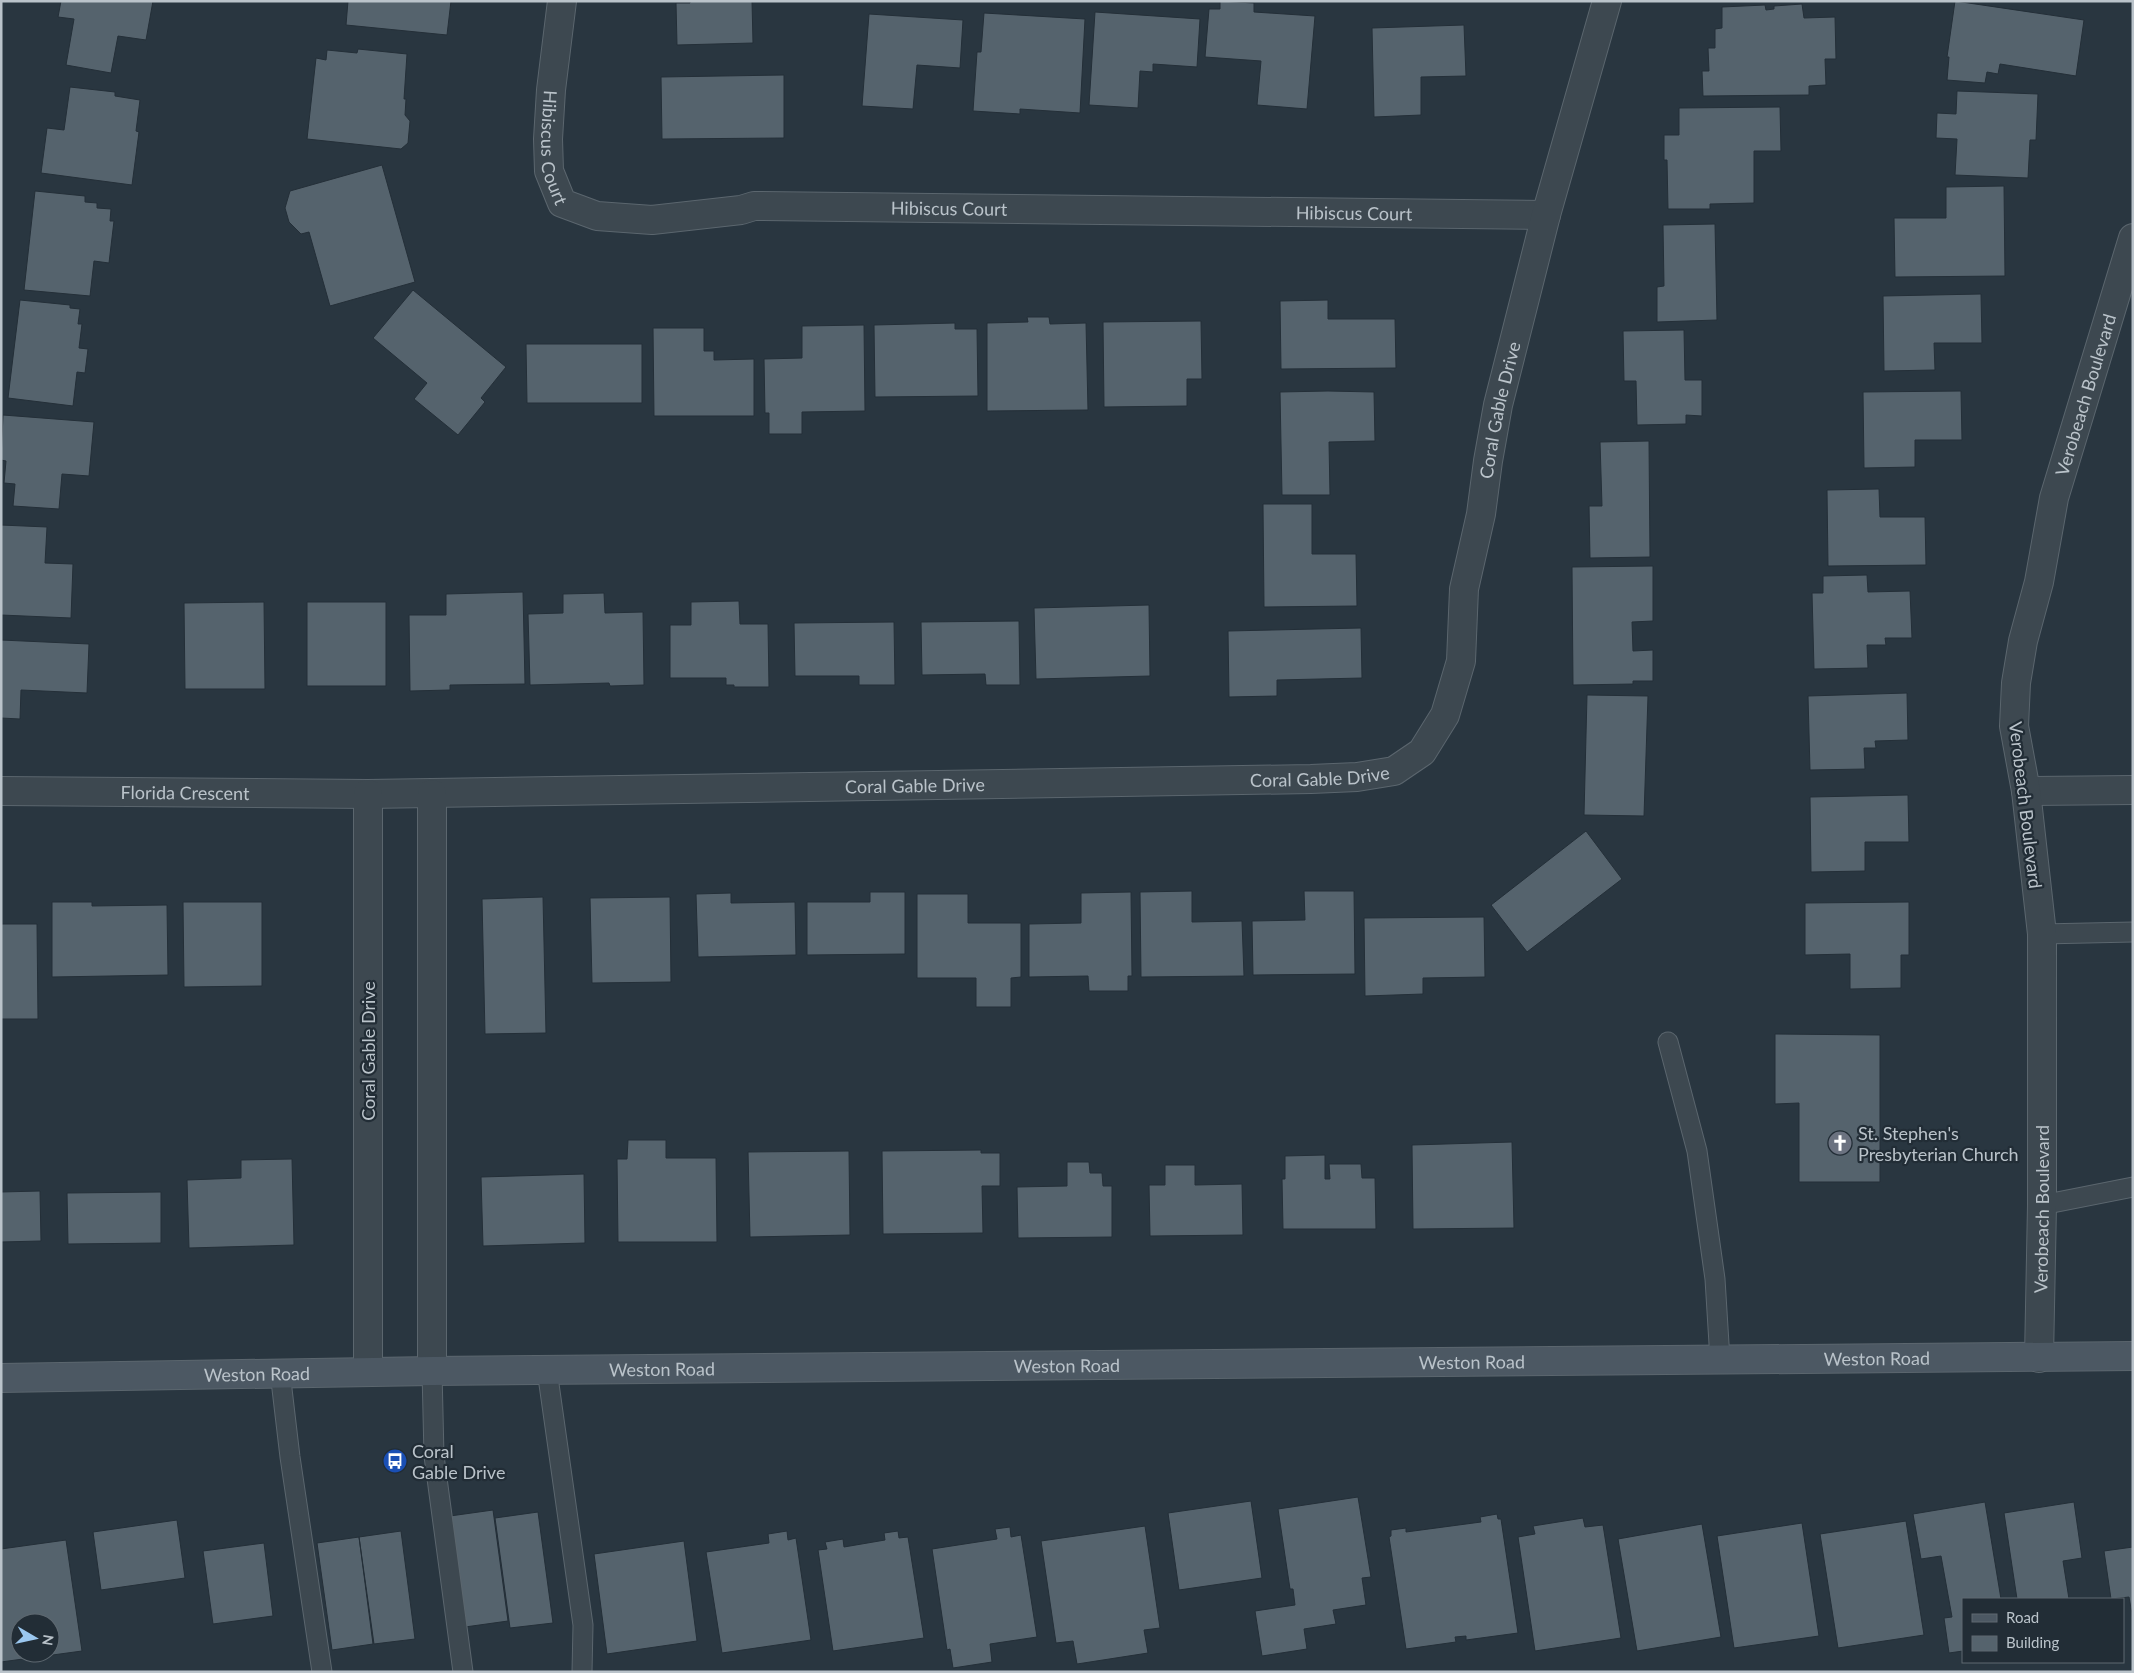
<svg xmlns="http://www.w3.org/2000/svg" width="2134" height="1673" viewBox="0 0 2134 1673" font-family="Lato,sans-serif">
  <rect width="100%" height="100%" fill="#293640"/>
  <path fill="#55636d" stroke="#242f38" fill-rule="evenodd" d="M61 1H153L146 40 118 36 111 73 66 65 74 19 58 17Z
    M348 1H451L447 35 346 25Z
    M690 1H752L753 43 677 45 676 3H690Z
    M1220 1 1254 3V12L1315 16 1307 109 1257 105 1261 61 1205 57 1209 9H1220Z
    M1955 1 2084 20 2076 76 2000 64 1998 74 1987 72 1985 83 1947 80 1949 57H1947Z
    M1802 4 1804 18 1835 17 1836 59H1825L1826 85 1809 86V95L1703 96 1702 71H1709L1708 48H1715V29L1722 28V7L1765 5 1766 10 1774 9V6Z
    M1095 12 1200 19 1197 67 1153 64V72L1140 71 1138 108 1089 105Z
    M984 13 1085 19 1080 113 1020 109V114L973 111 977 52H981Z
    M869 14 963 20 960 68 917 65 913 109 862 106Z
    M1464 25 1466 76 1421 77V115L1374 117 1372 28Z
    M358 49 407 54 404 99H406L405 115 410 121 408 143 401 149 307 139 316 58 326 60 327 50 357 53Z
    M784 75V138L662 139 661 77Z
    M70 87 115 92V96L140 100 136 131 139 132 132 185 41 173 47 128 64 130Z
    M1957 91 2038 94 2036 140H2030L2028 178 1955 175 1957 139 1936 138 1937 113 1956 114Z
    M1780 107 1781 151H1754V203L1710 204V209H1668L1667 160H1664V135H1679V108Z
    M382 165 415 282 330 306 309 232 301 234 289 222 285 208 290 191Z
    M2004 186 2005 276 1895 277 1894 218H1946V187Z
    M35 191 85 196V202L97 203V208L111 209 110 221H114L109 263 94 261 90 296 24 290Z
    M1715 224 1717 320 1657 322V287L1664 286 1663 225Z
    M413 290 506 367 481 398 485 402 458 435 414 399 427 383 373 338Z
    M1981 294 1982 343H1934L1935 370 1884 371 1883 296Z
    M20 300 70 305V308L80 309 78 324H82L79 348 88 349 85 373 77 372 73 406 8 398Z
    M1328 300V319H1395L1396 368 1281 369 1280 301Z
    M1027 317H1049L1050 324 1086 323 1088 410 987 411V323L1028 322Z
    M1201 321 1202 379H1187V406L1104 407 1103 322Z
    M955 323V329H977L978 396 875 397 874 325Z
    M864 325 865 411 802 412V434H769V413H765L764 359 802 358V326Z
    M653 328H704V351H714V360L754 359V416H654Z
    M1684 330 1685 380H1702V416L1686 415V424L1637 425 1636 381H1624L1623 331Z
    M526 344H642V403H527Z
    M1328 391 1374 392 1375 441 1329 442 1330 495H1282L1280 392Z
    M1961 391 1962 440H1915V467L1864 468 1863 392Z
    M3 415 94 422 89 476 62 474 59 509 13 506 15 484 4 483 6 461 1 460Z
    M1649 441 1650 557 1590 558 1589 506H1602L1600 442Z
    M1879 489 1880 517H1925L1926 565 1828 566 1827 490Z
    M1263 504H1312V554H1356L1357 606 1264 607Z
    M1 525 47 527 45 563 73 564 71 618 1 615Z
    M1653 566V621L1632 622 1633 651 1653 650V681H1633V684L1573 685 1572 567Z
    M1867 575 1868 592 1910 591 1912 638H1885L1886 645H1867L1868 668 1814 669 1812 593H1823V576Z
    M523 592 525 684 450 685V690L410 691 409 615H446V594Z
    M604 593 605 613 643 612 644 685 610 686 609 683 530 685 528 614 563 613V594Z
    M739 601 740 624H768L769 687H734V685H726V678H670V625H691V602Z
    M264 602 265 689H185L184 603Z
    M307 602H386V686H307Z
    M1149 605 1150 676 1036 679 1034 608Z
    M1019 621 1020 685H986L985 674 922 675 921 622Z
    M894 622 895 685H859V676H795L794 623Z
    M1361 628 1362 678 1277 680V696L1229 697 1228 631Z
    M1 640 89 644 87 693 21 690 20 719 1 718Z
    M1907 693 1908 740 1875 741 1876 748H1864L1865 769 1810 770 1808 696Z
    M1587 695 1648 696 1644 816 1584 815Z
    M1908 795 1909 842H1865V871L1811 872 1810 797Z
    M1586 831 1622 879 1527 952 1491 905Z
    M1192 891V922L1242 921 1244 976 1141 977 1140 892Z
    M1304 891H1354L1355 974 1253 975 1252 921 1305 920Z
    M870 892H905V954L807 955V902H870Z
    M1131 892 1132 976H1128V991H1089L1088 976 1029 977V924L1081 923V893Z
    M731 893V903L795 902 796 955 698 957 696 894Z
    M917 894H968V923H1021V977L1011 978V1007H976V978H917Z
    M543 897 546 1033 485 1034 482 899Z
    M670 897 671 982 592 983 590 898Z
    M52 902H92V906L167 905 168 975 52 977Z
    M183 902H262V986L184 987Z
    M1909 902V955H1901V988L1850 989V954L1805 955V903Z
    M1484 917 1485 977 1423 978V994L1365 996 1364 918Z
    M1 924H37L38 1019H1Z
    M1775 1034 1880 1035V1182H1799V1103L1775 1104Z
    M628 1140H666V1158H716L717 1242H618L617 1159H627Z
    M1512 1142 1514 1228 1413 1229 1412 1145Z
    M981 1150V1153H1000V1186H982L983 1233 883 1234 882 1151Z
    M849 1151 850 1235 750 1237 748 1152Z
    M1325 1155V1179H1330L1329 1164H1361L1362 1178H1375L1376 1229H1283L1282 1179H1285V1156Z
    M292 1159 294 1245 189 1248 187 1180 241 1178V1160Z
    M1067 1162H1089L1090 1173H1102L1103 1186H1112V1237L1018 1238 1017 1187 1067 1186Z
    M1165 1165H1195V1185L1242 1184 1243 1235 1150 1236 1149 1185H1165Z
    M584 1174 585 1243 483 1246 481 1177Z
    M40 1191 41 1241 1 1242V1192Z
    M161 1192V1243L68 1244 67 1193Z
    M1358 1497 1371 1577 1362 1578 1366 1605 1333 1610 1336 1624 1304 1629 1307 1649 1262 1656 1255 1611 1295 1605 1293 1589H1290L1278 1509Z
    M1251 1501 1262 1578 1179 1590 1168 1513Z
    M1985 1502 2001 1599H1963V1651L1949 1653 1944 1618 1952 1617 1941 1556 1921 1559 1913 1514Z
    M2074 1502 2082 1558 2063 1561 2069 1599H2017L2004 1513Z
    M493 1510 508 1621 465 1627 450 1516Z
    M538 1512 553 1623 510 1628 495 1518Z
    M1497 1514 1498 1519H1501L1518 1633 1466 1640V1636L1455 1637 1456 1642 1406 1649 1389 1537 1391 1536V1530L1406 1528V1532L1481 1522 1480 1517Z
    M1583 1518 1585 1527 1603 1525 1621 1638 1535 1651 1518 1537 1535 1534 1533 1526Z
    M177 1520 185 1578 101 1590 93 1532Z
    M1906 1521 1924 1635 1838 1648 1820 1534Z
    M1802 1523 1819 1636 1734 1648 1717 1536Z
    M1702 1524 1721 1637 1637 1651 1618 1539Z
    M1145 1526 1160 1628 1144 1630 1148 1653 1077 1664 1073 1641 1056 1643 1041 1541Z
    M1010 1527 1011 1537 1021 1535 1037 1637 990 1644 992 1662 953 1668 950 1649 947 1650 932 1549 997 1539 995 1529Z
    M401 1531 415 1639 374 1644 359 1537Z
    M787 1531 788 1540 796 1538 811 1640 722 1653 706 1552 769 1543 768 1534Z
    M898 1531 899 1538 908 1537 924 1638 833 1651 818 1550 827 1549 825 1542 843 1539 844 1547 885 1540 884 1533Z
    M359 1537 373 1644 332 1650 317 1543Z
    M66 1540 82 1651 1 1662V1549ZM20 1623H50V1653H20Z
    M684 1541 697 1641 607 1654 594 1554Z
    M264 1543 273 1616 213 1624 203 1551Z
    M2133 1547V1620L2129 1597 2111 1599 2104 1551Z"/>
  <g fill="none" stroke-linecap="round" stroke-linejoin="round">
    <defs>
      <path id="lane" d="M2042 934 2133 932
        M1668 1042 1697 1151 1715 1279 1720 1360
        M2042 1205 2133 1187
        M547 1370 583 1625 582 1672
        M432 1371 434 1456 463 1672
        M280 1372 290 1457 322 1672"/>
      <g id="street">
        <path id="s1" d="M562 1 551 90 548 139 549 171 562 203 597 216 652 220 741 210 754 206 1546 215"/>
        <path id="s2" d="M1 791 368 794 1311 779 1357 777 1394 771 1422 752 1445 715 1461 661 1464 589 1481 514 1488 461 1498 405 1546 215 1607 1"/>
        <path d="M2026 791 2133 790"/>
        <path d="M368 794V1371"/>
        <path id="s3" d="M2039 1358 2042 1205V934L2026 791 2014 726 2016 683 2023 641 2039 582 2054 498 2133 238"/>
        <path d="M432 1371V794"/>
      </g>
      <g id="secondary">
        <path id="s4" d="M1 1378 432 1371 2133 1356"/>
      </g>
    </defs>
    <use href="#lane" stroke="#5b666e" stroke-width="21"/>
    <use href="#street" stroke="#5b666e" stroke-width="30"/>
    <use href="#secondary" stroke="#5b666e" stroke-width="30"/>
    <use href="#lane" stroke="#3d4850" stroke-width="19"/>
    <use href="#street" stroke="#3d4850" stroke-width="28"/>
    <use href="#secondary" stroke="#4c5863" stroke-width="28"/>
  </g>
  <defs>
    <symbol id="church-disc" viewBox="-11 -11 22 22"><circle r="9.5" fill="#6b7280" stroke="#222d36"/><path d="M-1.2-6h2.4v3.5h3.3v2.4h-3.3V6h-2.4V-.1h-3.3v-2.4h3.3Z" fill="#fff"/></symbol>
    <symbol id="bus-disc" viewBox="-11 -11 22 22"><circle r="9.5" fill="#1a4fb4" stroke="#222d36"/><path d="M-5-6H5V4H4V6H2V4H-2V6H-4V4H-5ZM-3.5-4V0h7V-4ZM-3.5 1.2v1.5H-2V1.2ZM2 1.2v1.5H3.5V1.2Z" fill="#fff"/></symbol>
  </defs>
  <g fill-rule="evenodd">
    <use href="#church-disc" x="1826" y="1129" width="28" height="28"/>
    <use href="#bus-disc" x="381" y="1447" width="28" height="28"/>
  </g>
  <g text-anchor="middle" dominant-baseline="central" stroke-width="4.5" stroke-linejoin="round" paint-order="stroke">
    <g font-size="18" fill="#bac3ca" stroke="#222d36">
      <text stroke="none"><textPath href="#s1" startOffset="148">Hibiscus Court</textPath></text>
      <text stroke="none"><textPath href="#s1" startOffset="596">Hibiscus Court</textPath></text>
      <text stroke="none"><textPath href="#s1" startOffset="1001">Hibiscus Court</textPath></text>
      <text stroke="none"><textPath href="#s3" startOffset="974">Verobeach Boulevard</textPath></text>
      <text stroke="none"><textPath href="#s2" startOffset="1782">Coral Gable Drive</textPath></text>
      <text stroke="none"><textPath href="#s2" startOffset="1319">Coral Gable Drive</textPath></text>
      <text stroke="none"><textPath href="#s2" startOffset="914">Coral Gable Drive</textPath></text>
      <text stroke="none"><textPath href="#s2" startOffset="184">Florida Crescent</textPath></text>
      <text transform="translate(2026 805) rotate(83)">Verobeach Boulevard</text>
      <text transform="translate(368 1051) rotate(-90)">Coral Gable Drive</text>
      <text stroke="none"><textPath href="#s3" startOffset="149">Verobeach Boulevard</textPath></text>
      <text stroke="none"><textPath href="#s4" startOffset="1876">Weston Road</textPath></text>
      <text stroke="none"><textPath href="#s4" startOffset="1471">Weston Road</textPath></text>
      <text stroke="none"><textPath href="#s4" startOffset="1066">Weston Road</textPath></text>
      <text stroke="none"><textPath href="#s4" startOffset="661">Weston Road</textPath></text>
      <text stroke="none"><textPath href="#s4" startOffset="256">Weston Road</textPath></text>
    </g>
    <g font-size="18" fill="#bac3ca" stroke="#222d36" text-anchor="start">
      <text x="1858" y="1133">St. Stephen's<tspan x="1858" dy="21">Presbyterian Church</tspan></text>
      <text x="412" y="1451">Coral<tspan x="412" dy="21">Gable Drive</tspan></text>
    </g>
  </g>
  <rect width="2134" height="1673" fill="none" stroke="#bac3ca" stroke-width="5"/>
  <rect x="1962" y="1598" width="162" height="65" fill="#222d36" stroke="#5f6971"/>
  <rect x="1972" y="1614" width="25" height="8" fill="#4c5863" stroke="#5f6971"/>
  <text x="2006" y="1623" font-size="15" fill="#bac3ca">Road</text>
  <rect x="1972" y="1636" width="25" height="15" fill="#55636d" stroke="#5f6971"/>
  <text x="2006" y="1648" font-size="15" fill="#bac3ca">Building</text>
  <g transform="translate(35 1638) rotate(99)"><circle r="24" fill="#222d36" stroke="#5f6971"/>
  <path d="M0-4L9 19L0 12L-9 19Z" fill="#9bc7ef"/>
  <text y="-8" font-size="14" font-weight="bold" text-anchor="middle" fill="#bac3ca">N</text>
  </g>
</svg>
